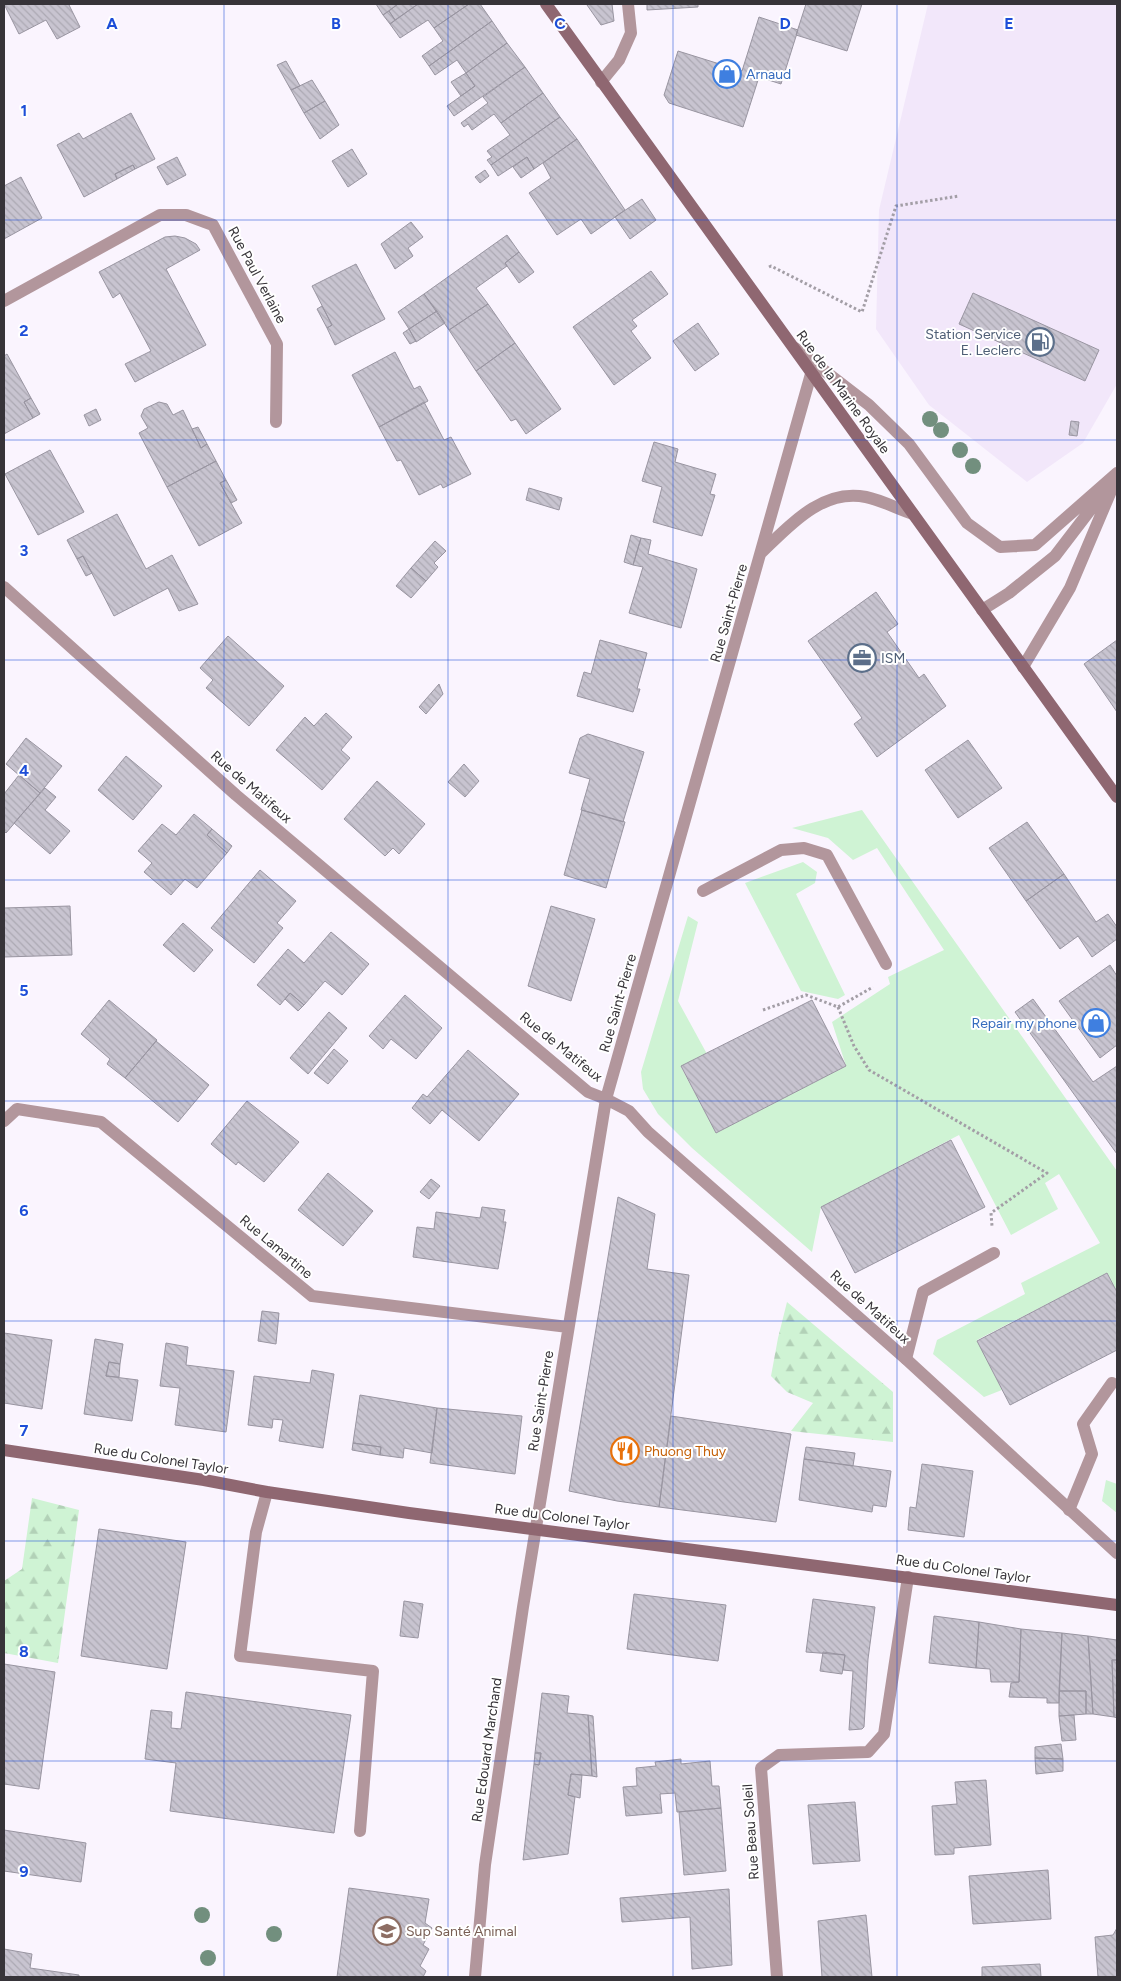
<svg xmlns="http://www.w3.org/2000/svg" width="1121" height="1981" viewBox="0 0 1121 1981" font-family="Figtree,sans-serif">
  <defs>
    <pattern id="forest-firs" width="22" height="20" patternUnits="userSpaceOnUse" patternTransform="scale(1.25)"><rect width="22" height="20" fill="#cff3d4"/><path d="M5 1l3.5 6h-7zM16 11l3.5 6h-7z" fill="#b2d1b7"/></pattern>
    <pattern id="building-back-hatch" width="6" height="6" patternUnits="userSpaceOnUse" patternTransform="scale(1.25)"><rect width="6" height="6" fill="#c8c4d0"/><path d="M-1 5l2 2M0 0l6 6M5-1l2 2" fill="none" stroke="#aca9b3"/></pattern>
  </defs>
  <rect width="100%" height="100%" fill="#faf4fe"/>
  <path fill="#f2e7fa" d="M928 4H1117V384L1083 443 1027 482 929 405 876 329 879 210Z"/>
  <path fill="#cff3d4" d="M862 810 1117 1171V1292L1107 1273 977 1340 1002 1390 984 1397 933 1354 937 1340 1025 1294 1021 1283 1100 1243 1059 1174 1045 1183 1058 1209 1011 1235 959 1135 821 1207 812 1252 692 1148 658 1114 643 1089 641 1072 688 916 698 922 678 1001 707 1054 681 1067 716 1133 846 1066 832 1022 890 984 888 977 944 950 877 848 853 860 828 838 792 828Z
    M803 862 817 872 815 883 796 894 845 995 838 999 801 991 745 883Z
    M1106 1480 1117 1484V1513L1102 1501Z"/>
  <path fill="url(#forest-firs)" d="M787 1302 893 1392V1442L791 1431 813 1403 787 1392 771 1376 778 1338Z
    M32 1498 79 1510 58 1663 4 1653V1581L22 1569Z"/>
  <path fill="url(#building-back-hatch)" stroke="#9995a1" d="M4 4H72L69 5 80 27 57 39 46 20 19 34Z
    M376 4H398L383 15Z
    M398 4H418L395 20 389 11Z
    M418 4H469L434 28 428 20 400 38 390 24Z
    M469 4H480L492 21 429 66 422 56 443 41 434 28Z
    M589 4H612L614 21 601 25 587 5Z
    M647 4H698V7L647 10Z
    M806 4H862L847 51 796 35Z
    M389 11 395 20 390 24 383 15Z
    M759 17 798 30 781 84 759 77 743 127 669 103 664 95 678 51 742 71Z
    M492 21 507 43 466 73 457 60 435 75 429 66Z
    M507 43 525 67 454 116 447 106 475 86 466 73Z
    M286 61 300 86 291 90 277 65Z
    M525 67 543 93 501 123 494 114 472 130 468 124 464 127 461 123 488 103 483 97Z
    M466 73 475 86 461 96 451 82Z
    M312 80 325 101 304 113 291 90Z
    M543 93 560 117 491 165 487 160 492 157 487 151 510 135 501 123Z
    M325 101 339 125 320 139 304 113Z
    M131 113 155 159 135 169 133 165 115 174 117 179 84 197 57 145 79 133 83 139Z
    M560 117 577 139 534 169 527 157 498 176 491 165Z
    M577 139 625 210 591 234 581 219 557 235 529 193 551 178 543 163Z
    M352 149 367 174 348 187 332 161Z
    M177 157 186 175 167 185 157 167Z
    M527 157 534 169 521 178 513 167Z
    M133 165 135 169 117 179 115 174Z
    M485 170 489 176 480 183 475 177Z
    M21 177 42 218 4 239V186Z
    M642 199 656 220 630 239 615 217Z
    M411 222 423 237 408 248 413 256 395 269 381 244Z
    M507 235 519 252 505 263 507 266 476 288 488 304 449 330 424 294Z
    M175 236 185 238 196 244 200 250 166 269 206 345 135 382 125 364 151 351 120 293 113 298 99 272 165 237Z
    M519 252 534 272 519 283 505 263Z
    M356 264 385 319 335 345 327 328 332 325 312 286Z
    M651 271 668 294 632 320 637 326 631 331 651 358 614 385 573 327Z
    M973 293 1099 350 1085 381 959 324Z
    M424 294 437 311 409 329 398 312Z
    M488 304 515 343 476 371 449 330Z
    M322 306 332 325 327 328 317 309Z
    M437 311 445 323 416 342 409 329Z
    M698 323 719 354 695 371 673 341Z
    M409 329 416 341 410 344 403 333Z
    M515 343 561 409 526 434 516 419 511 421 476 371Z
    M395 352 414 389 420 386 428 401 379 427 352 375Z
    M7 354 31 398 24 402 33 418 4 434V356Z
    M31 398 40 414 33 418 24 402Z
    M159 402 167 404 173 415 183 410 201 448 207 444 216 461 167 487 139 433 148 428 141 416 144 409Z
    M424 402 444 440 451 437 471 474 443 488 441 484 419 495 401 460 397 461 379 427Z
    M96 409 101 420 89 426 84 415Z
    M1071 421 1079 422 1077 436 1069 435Z
    M198 427 207 444 201 448 192 429Z
    M654 442 678 449 675 462 716 474 710 494 715 495 702 536 653 522 662 487 642 481Z
    M50 450 84 512 38 535 5 474Z
    M216 461 226 480 220 483 242 523 199 546 167 487Z
    M226 480 237 500 231 503 220 483Z
    M529 488 562 498 559 510 526 500Z
    M117 514 146 569 172 555 198 604 179 611 168 588 114 616 83 556 77 559 67 540Z
    M631 535 641 538 633 565 624 562Z
    M641 538 651 540 648 554 697 569 681 628 629 613 643 567 633 565Z
    M435 541 446 551 434 563 438 567 426 581 411 568Z
    M83 556 92 573 86 576 77 559Z
    M411 568 426 581 411 598 396 586Z
    M876 592 898 624 887 632 919 678 924 674 946 706 877 757 854 724 862 718 808 641Z
    M228 636 284 686 249 726 206 688 213 680 200 668Z
    M600 640 647 653 637 689H640L633 712 577 696 584 672 591 674Z
    M1117 640V712L1084 664Z
    M439 684 443 694 426 714 419 707Z
    M326 713 352 737 341 750 350 758 322 790 276 750 305 717 314 726Z
    M588 734 644 752 623 822 581 810 590 779 569 773 580 738Z
    M26 738 62 766 40 793 6 764Z
    M968 740 1002 788 958 818 925 770Z
    M126 756 162 786 133 820 98 790Z
    M464 764 479 781 465 797 448 782Z
    M19 775 40 793 6 833 4 831V794Z
    M377 781 425 824 399 854 393 848 385 856 344 819Z
    M45 788 56 797 45 810 70 831 50 854 14 823Z
    M582 810 625 822 606 888 564 875Z
    M194 814 212 829 207 835 227 853 197 888 185 879 171 895 144 872 152 863 138 851 162 824 176 835Z
    M1027 822 1064 874 1026 901 989 848Z
    M212 829 232 846 227 853 207 835Z
    M260 870 296 901 277 923 283 928 254 963 211 928Z
    M1064 874 1096 922 1108 914 1117 927V939L1092 957 1078 936 1060 949 1026 901Z
    M70 906 72 955 4 957V908Z
    M551 906 595 919 571 1001 528 986Z
    M183 923 213 950 194 972 163 945Z
    M331 932 369 964 342 995 325 981 304 1005 290 993 280 1005 257 985 288 949 304 963Z
    M1110 965 1117 976V1045L1100 1058 1059 1001Z
    M290 993 304 1005 298 1011 285 999Z
    M405 995 442 1028 416 1059 391 1039 383 1049 369 1036Z
    M1033 999 1093 1082 1117 1066V1154L1015 1012Z
    M109 1000 157 1040 125 1078 107 1064 110 1059 81 1034Z
    M812 1000 846 1066 716 1133 681 1066Z
    M329 1012 347 1028 308 1074 290 1058Z
    M156 1041 209 1085 178 1122 125 1078Z
    M334 1049 348 1061 328 1084 314 1073Z
    M468 1050 519 1094 479 1141 442 1110 430 1124 412 1108 423 1094 427 1097Z
    M247 1101 299 1142 264 1182 238 1162 236 1165 211 1144Z
    M951 1140 985 1207 855 1273 821 1207Z
    M328 1173 373 1211 343 1246 298 1210Z
    M431 1179 440 1186 429 1199 420 1192Z
    M618 1197 655 1214 647 1269 689 1275 659 1507 617 1501 569 1491Z
    M482 1207 505 1210 503 1222H506L498 1269 413 1257 417 1227 434 1229 436 1212 480 1218Z
    M1107 1273 1117 1292V1350L1010 1405 977 1341Z
    M262 1311 279 1313 276 1344 258 1341Z
    M4 1333 52 1340 42 1409 4 1403Z
    M95 1339 123 1344 120 1364 109 1362 106 1376 138 1380 132 1421 84 1414Z
    M166 1343 188 1347 186 1365 234 1371 226 1432 175 1425 180 1388 160 1386Z
    M109 1362 120 1364 119 1377 106 1376Z
    M312 1370 334 1374 323 1448 279 1441 283 1420 273 1419 272 1428 248 1425 254 1376 310 1383Z
    M360 1395 437 1408 432 1453 404 1448 403 1458 380 1455 381 1447 353 1443Z
    M437 1408 522 1416 515 1474 430 1463Z
    M671 1416 791 1434 776 1522 659 1507Z
    M353 1443 381 1447 380 1455 352 1450Z
    M806 1447 855 1453 853 1466 804 1459Z
    M804 1459 891 1471 886 1507 873 1505 872 1512 799 1500Z
    M922 1464 973 1471 964 1537 908 1530 910 1507 916 1508Z
    M99 1529 186 1542 167 1669 81 1656Z
    M634 1594 726 1605 718 1661 627 1649Z
    M813 1599 875 1607 868 1659 864 1727 862 1729 849 1730 853 1671 843 1670 845 1655 806 1652Z
    M404 1601 423 1604 418 1638 400 1636Z
    M934 1616 979 1622 976 1668 929 1663Z
    M979 1622 1021 1629 1019 1682H991L990 1669 976 1668Z
    M1021 1629 1062 1633 1059 1703H1047V1698L1009 1697 1011 1683 1019 1682Z
    M1062 1633 1088 1636 1093 1714H1086V1691H1059Z
    M1088 1636 1117 1640V1660H1112L1114 1717 1093 1714Z
    M823 1652 845 1655 842 1674 820 1671Z
    M1112 1660H1117V1718L1114 1717Z
    M4 1664 55 1672 39 1789 4 1784Z
    M1059 1691H1086V1714L1059 1716Z
    M186 1692 351 1715 334 1833 170 1811 176 1763 145 1759 151 1710 172 1712 171 1728 181 1729Z
    M542 1693 569 1696 567 1713 588 1715 592 1776 571 1774 568 1795 575 1797 568 1854 523 1860 534 1764 539 1765 541 1753H535Z
    M588 1715 593 1716 597 1777 592 1776Z
    M1074 1715 1076 1740 1062 1741 1059 1716Z
    M1061 1744 1063 1759 1035 1758V1747Z
    M535 1753H541L539 1765 534 1764Z
    M1035 1758 1063 1759V1771L1036 1774Z
    M681 1759V1764L710 1761 712 1786H719L721 1808 677 1812 675 1793 660 1794 662 1813 626 1816 623 1787 637 1786 636 1768 656 1766 655 1762Z
    M571 1774 582 1775 580 1798 568 1795Z
    M986 1780 991 1845 954 1848V1854L935 1855 932 1806 957 1804 955 1782Z
    M855 1802 860 1861 813 1864 808 1805Z
    M721 1808 726 1871 684 1875 679 1812Z
    M4 1830 86 1843 81 1882 4 1871Z
    M1048 1870 1051 1919 973 1924 969 1876Z
    M349 1888 429 1899 425 1923 432 1928 423 1945 429 1949 420 1966 426 1971 423 1977H337Z
    M729 1889 732 1965 692 1969 690 1917 622 1922 620 1898Z
    M866 1915 872 1977H822L818 1921Z
    M1117 1928V1977H1098L1095 1937 1113 1935Z
    M4 1949 32 1954 30 1968 79 1975V1977H4Z
    M1040 1964 1041 1977H982V1967Z"/>
  <g fill="none" stroke-linecap="round" stroke-linejoin="round">
    <path stroke="#a39ea6" stroke-width="3" stroke-dasharray="2.5 2.5" stroke-linecap="butt" d="M769 267 771 266 862 312 896 206 959 196
      M838 1007 854 1046 869 1070 1047 1173 991 1213 992 1226
      M763 1010 806 995 838 1007 873 987"/>
    <path stroke="#b2969c" stroke-width="12" d="M703 891 781 850 804 848 827 855 886 964
      M906 1359 923 1292 994 1253
      M267 1492 256 1532 240 1656 373 1671 360 1831
      M1069 1510 1092 1454 1083 1424 1112 1383"/>
    <path stroke="#b2969c" stroke-width="12" d="M601 82 619 60 631 33 628 4
      M4 301 160 215H186L213 225 277 344 276 422
      M795 348 869 405 909 444 967 523 1000 547 1035 545 1117 473
      M761 553C789 526 822 488 866 497 881 500 898 509 913 514
      M4 587 236 795 588 1092 606 1099 629 1111 648 1132 906 1359 1117 1553
      M982 610 1009 593 1055 556 1104 492
      M1023 667 1070 588 1117 477
      M4 1121 17 1109 101 1122 312 1296 568 1327
      M475 1977 485 1865 523 1607 606 1099 811 374
      M777 1977 761 1768 779 1755 868 1752 884 1734 908 1577"/>
    <path stroke="#8f6771" stroke-width="12" d="M546 4 1117 797
      M4 1450 204 1480 267 1492 409 1513 1117 1605"/>
  </g>
  <g fill="#728f7e">
    <circle cx="930" cy="419" r="8"/>
    <circle cx="941" cy="430" r="8"/>
    <circle cx="960" cy="450" r="8"/>
    <circle cx="973" cy="466" r="8"/>
    <circle cx="202" cy="1915" r="8"/>
    <circle cx="274" cy="1934" r="8"/>
    <circle cx="208" cy="1958" r="8"/>
  </g>
  <path fill="none" stroke="#1d4ed8" stroke-width="1" stroke-opacity="0.55" d="M224 4V1977M448 4V1977M673 4V1977M897 4V1977M4 220H1117M4 440H1117M4 660H1117M4 880H1117M4 1101H1117M4 1321H1117M4 1541H1117M4 1761H1117"/>
  <defs>
    <symbol id="shop-ring" viewBox="-11 -11 22 22"><circle r="9.5" fill="#fff" stroke="#3f7fe0" stroke-width="1.5"/><path d="M-5-2.5h2.3a2.7 3.5 0 0 1 5.4 0H5L5.5 6h-11ZM-1.5-2.5h3a1.5 2.3 0 0 0-3 0Z" fill="#3f7fe0"/></symbol>
    <symbol id="fuel-ring" viewBox="-11 -11 22 22"><circle r="9.5" fill="#fff" stroke="#5c6f8a" stroke-width="1.5"/><path d="M-5.5-6h7V0h2V4h1.3V-2.5L3-4.5l.8-.8L6-3V5H2.5V1h-1V6h-7ZM-4.2-4.7v3.2H.2V-4.7Z" fill="#5c6f8a"/></symbol>
    <symbol id="office-ring" viewBox="-11 -11 22 22"><circle r="9.5" fill="#fff" stroke="#5c6f8a" stroke-width="1.5"/><path d="M-6-3h4V-5.5h4V-3h4V5H-6ZM-1-4.5V-3h2v-1.5ZM-6 0V1H6V0Z" fill="#5c6f8a"/></symbol>
    <symbol id="restaurant-ring" viewBox="-11 -11 22 22"><circle r="9.5" fill="#fff" stroke="#e8710a" stroke-width="1.5"/><path d="M-5-6h1v4h1v-4h1v4h1v-4h1v5L-1.5 .5V6h-2V.5L-5-1ZM5-6V6H3V1.5H1.5Q1.5-4 5-6Z" fill="#e8710a"/></symbol>
    <symbol id="school-ring" viewBox="-11 -11 22 22"><circle r="9.5" fill="#fff" stroke="#8d6e63" stroke-width="1.5"/><path d="M0-5L7-2L0 1L-7-2ZM-4 1L0 2.5L4 1V4Q0 6-4 4Z" fill="#8d6e63"/></symbol>
  </defs>
  <g fill-rule="evenodd">
    <use href="#shop-ring" x="711" y="58" width="32" height="32"/>
    <use href="#fuel-ring" x="1024" y="326" width="32" height="32"/>
    <use href="#office-ring" x="846" y="642" width="32" height="32"/>
    <use href="#shop-ring" x="1080" y="1007" width="32" height="32"/>
    <use href="#restaurant-ring" x="609" y="1435" width="32" height="32"/>
    <use href="#school-ring" x="371" y="1915" width="32" height="32"/>
  </g>
  <g text-anchor="middle" dominant-baseline="central" stroke-width="4" stroke-linejoin="round" paint-order="stroke">
    <g font-size="14" fill="#366cbe" stroke="#fff" text-anchor="start">
      <text x="746" y="74">Arnaud</text>
      <text x="1077" y="1023" text-anchor="end">Repair my phone</text>
    </g>
    <g font-size="14" fill="#373439" stroke="#fff">
      <text transform="translate(257 275) rotate(62)">Rue Paul Verlaine</text>
      <text transform="translate(843 392) rotate(54)">Rue de la Marine Royale</text>
      <text transform="translate(729 613) rotate(-74)">Rue Saint-Pierre</text>
      <text transform="translate(251 787) rotate(41)">Rue de Matifeux</text>
      <text transform="translate(618 1003) rotate(-74)">Rue Saint-Pierre</text>
      <text transform="translate(561 1047) rotate(39)">Rue de Matifeux</text>
      <text transform="translate(276 1247) rotate(40)">Rue Lamartine</text>
      <text transform="translate(870 1307) rotate(42)">Rue de Matifeux</text>
      <text transform="translate(541 1401) rotate(-81)">Rue Saint-Pierre</text>
      <text transform="translate(161 1459) rotate(9)">Rue du Colonel Taylor</text>
      <text transform="translate(562 1517) rotate(7)">Rue du Colonel Taylor</text>
      <text transform="translate(963 1569) rotate(8)">Rue du Colonel Taylor</text>
      <text transform="translate(487 1750) rotate(-82)">Rue Edouard Marchand</text>
      <text transform="translate(751 1832) rotate(-94)">Rue Beau Soleil</text>
    </g>
    <g font-size="14" fill="#4e5e75" stroke="#fff" text-anchor="end">
      <text x="1021" y="334">Station Service<tspan x="1021" dy="16">E. Leclerc</tspan></text>
      <text x="881" y="658" text-anchor="start">ISM</text>
    </g>
    <g font-size="14" fill="#c56008" stroke="#fff" text-anchor="start">
      <text x="644" y="1451">Phuong Thuy</text>
    </g>
    <g font-size="14" fill="#785e54" stroke="#fff" text-anchor="start">
      <text x="406" y="1931">Sup Santé Animal</text>
    </g>
  </g>
  <g font-size="16" text-anchor="middle" font-weight="bold" fill="#1d4ed8" stroke="#fff" stroke-width="4" stroke-linejoin="round" paint-order="stroke">
    <text x="112" y="29">A</text>
    <text x="336" y="29">B</text>
    <text x="560" y="29">C</text>
    <text x="785" y="29">D</text>
    <text x="1009" y="29">E</text>
    <text x="24" y="116">1</text>
    <text x="24" y="336">2</text>
    <text x="24" y="556">3</text>
    <text x="24" y="776">4</text>
    <text x="24" y="996">5</text>
    <text x="24" y="1216">6</text>
    <text x="24" y="1436">7</text>
    <text x="24" y="1657">8</text>
    <text x="24" y="1877">9</text>
  </g>
  <rect width="1121" height="1981" fill="none" stroke="#373439" stroke-width="10"/>
</svg>
